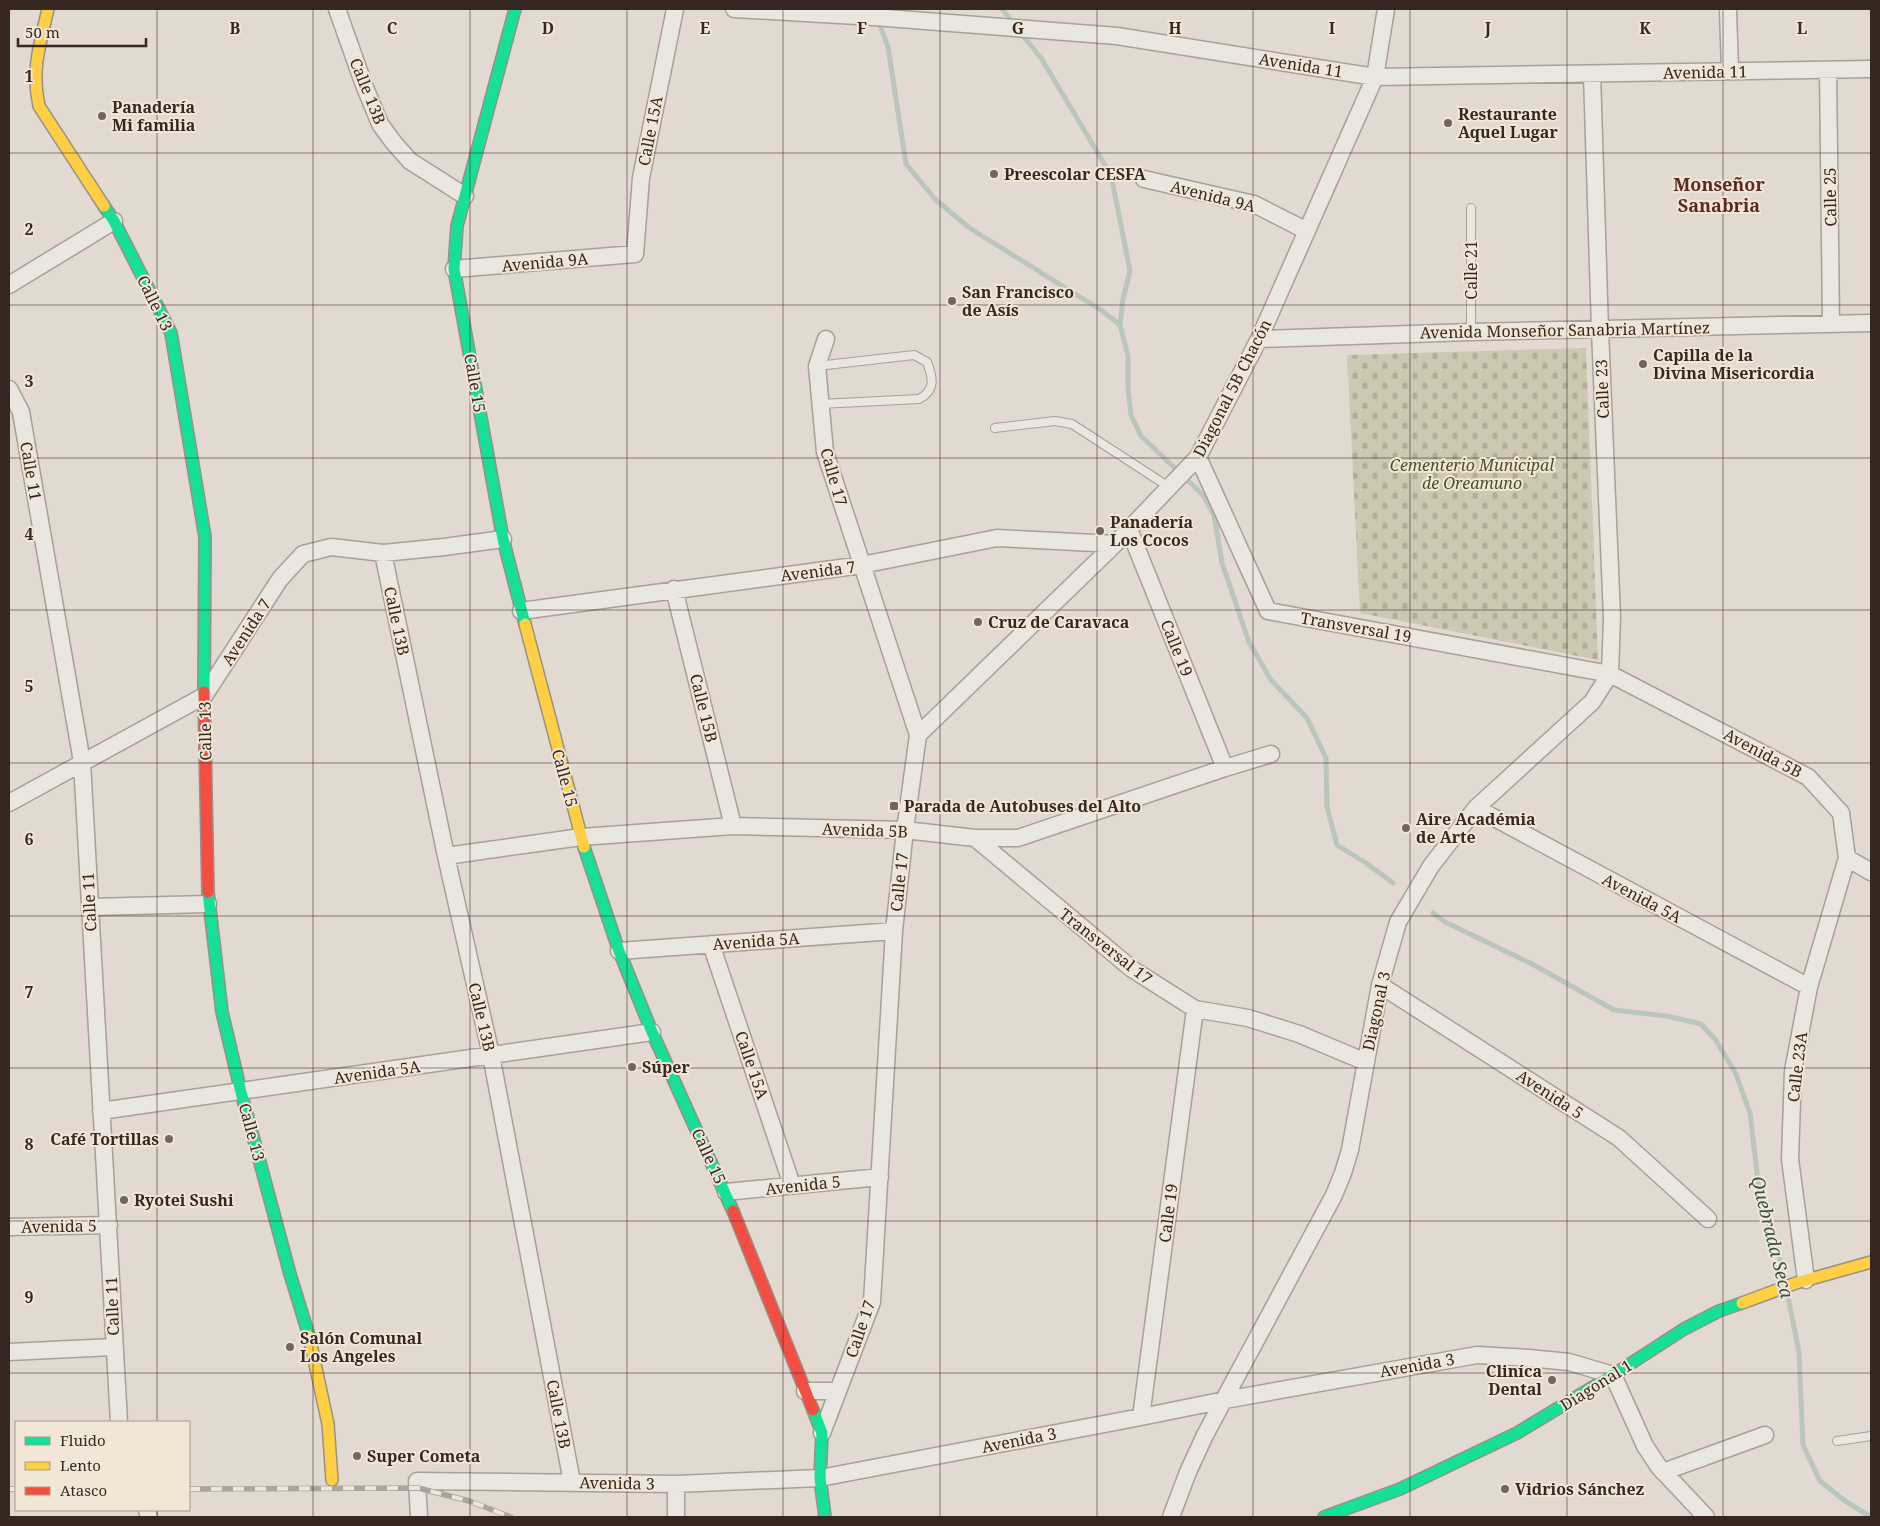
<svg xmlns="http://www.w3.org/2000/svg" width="1880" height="1526" viewBox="0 0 1880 1526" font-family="'Noto Serif',serif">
  <defs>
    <pattern id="cemetery-stones" width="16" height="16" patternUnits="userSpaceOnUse" patternTransform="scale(1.25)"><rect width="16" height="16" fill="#cec8b3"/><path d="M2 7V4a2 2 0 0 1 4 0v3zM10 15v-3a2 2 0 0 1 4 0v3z" fill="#b2ac9a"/></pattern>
  </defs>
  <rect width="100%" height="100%" fill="#e2d9d0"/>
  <path fill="url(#cemetery-stones)" d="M1586 348 1598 660 1360 613 1347 355Z"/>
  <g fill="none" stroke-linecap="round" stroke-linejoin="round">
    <path stroke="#b9c6bc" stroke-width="5" d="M874 9 888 47 906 164 935 199 968 227 1101 310 1120 325
      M1002 9 1014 24
      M1020 32 1041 58 1111 175 1130 271 1123 299 1120 325 1128 356V388L1131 415 1141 436 1203 495 1214 515 1222 563 1249 642 1271 680 1307 718 1326 758 1327 807 1337 845 1366 863 1393 883
      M1433 913 1445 922 1532 964 1614 1010 1667 1016 1701 1024 1715 1039 1735 1072 1750 1113 1760 1199 1782 1266 1785 1281
      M1787 1292 1799 1352 1803 1445 1820 1481 1845 1501 1871 1517"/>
    <defs>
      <path id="lane" d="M1471 208V332
        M817 366 914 355 927 362C933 378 936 390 919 399L820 404
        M995 428 1055 421 1072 424 1169 487
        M1837 1441 1871 1436"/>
      <path id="street" d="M337 9 364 85 380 124 394 143 410 161 465 196
        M734 9 874 17 1117 36 1375 77 1871 69
        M1728 9 1730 71
        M1828 70 1831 324
        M1592 74 1600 330 1612 617 1610 674
        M1144 179 1254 204 1307 231
        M454 269 635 254 641 178 675 9
        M9 285 114 221
        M1259 339 1471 332 1871 323
        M9 389 21 412 82 762 119 1422
        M1198 457 1268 611 1610 674 1808 777 1841 813 1847 858 1871 872
        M1129 529 1225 768
        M383 553 446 856 491 1055 572 1482
        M674 589 733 826
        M521 611 862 565 997 538 1115 544
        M918 735 1115 544 1198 457 1259 339 1375 77 1386 9
        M9 803 204 696 280 579 303 554 331 547 383 553 444 547 503 539
        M1476 808 1809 987
        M975 838 1132 969 1195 1009 1248 1018 1299 1034 1366 1062
        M446 856 581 837 733 826 905 830 975 838H1018L1225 768 1271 754
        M90 907 208 904
        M711 944 792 1185
        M619 951 894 931
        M1380 985 1619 1138 1708 1219
        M101 1111 652 1032
        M726 1192 880 1177
        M9 1227 109 1225
        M1806 1280 1790 1159 1793 1071 1809 987 1847 858
        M9 1352 113 1347
        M805 1391H837
        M1141 1417 1195 1009
        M822 1433 872 1302 894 931 905 830 918 735 825 452 817 366 826 339
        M1663 1472 1765 1435
        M147 1510 149 1517
        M419 1517 417 1481 676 1484 820 1478 1141 1417 1225 1400 1477 1355 1529 1358 1569 1362 1613 1375 1645 1446 1659 1467 1706 1517
        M676 1517V1484
        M1171 1517 1188 1472 1205 1435 1334 1195 1343 1173 1350 1150 1380 985 1398 922 1431 866 1476 808 1592 702 1610 674"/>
      <path id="fast" d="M515 9 457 226 454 269 503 539 525 624
        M104 206 114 221 171 333 205 537 204 692
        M584 847 619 951 652 1032 733 1211
        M208 892 222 1012 241 1092 290 1274 309 1336
        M813 1410 822 1433 820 1478 825 1517
        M1324 1517 1400 1489 1517 1433 1613 1375 1684 1329 1719 1311 1742 1303"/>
      <path id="slow" d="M48 9C40 44 31 70 39 106L104 206
        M525 624 584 847
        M1742 1303 1796 1283 1871 1262
        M309 1336 328 1424 332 1480"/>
      <path id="jam" d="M204 692 208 892
        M733 1211 813 1410"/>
    </defs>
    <use href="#lane" stroke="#a89f98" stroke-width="10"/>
    <use href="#street" stroke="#a89f98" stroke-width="19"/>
    <use href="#fast" stroke="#978f88" stroke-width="14"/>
    <use href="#slow" stroke="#978f88" stroke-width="14"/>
    <use href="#jam" stroke="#978f88" stroke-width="14"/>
    <use href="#lane" stroke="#eae6e0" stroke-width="8"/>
    <use href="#street" stroke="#eae6e0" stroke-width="16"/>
    <use href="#fast" stroke="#16e098" stroke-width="11"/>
    <use href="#slow" stroke="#ffcf43" stroke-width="11"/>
    <use href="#jam" stroke="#f24e42" stroke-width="11"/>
    <defs>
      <path id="rail" d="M9 1489H16
        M189 1489 418 1488 469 1501 511 1517"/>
    </defs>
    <use href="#rail" stroke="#aba5a0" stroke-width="5.5"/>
    <use href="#rail" stroke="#f2e6d6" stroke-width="4" stroke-dasharray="11" stroke-linecap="butt"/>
  </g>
  <path fill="none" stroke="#362721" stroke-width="1" stroke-opacity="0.55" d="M157 9V1422M313 9V1517M470 9V1517M627 9V1517M783 9V1517M940 9V1517M1097 9V1517M1253 9V1517M1410 9V1517M1567 9V1517M1723 9V1517M9 153H1871M9 305H1871M9 458H1871M9 610H1871M9 763H1871M9 916H1871M9 1068H1871M9 1221H1871M9 1373H1871M157 1510V1517"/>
  <g fill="#72655e" stroke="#f2e6d6" stroke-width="2">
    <circle cx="102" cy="116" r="5"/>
    <circle cx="1448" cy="123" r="5"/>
    <circle cx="994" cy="174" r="5"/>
    <circle cx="952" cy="301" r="5"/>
    <circle cx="1643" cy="364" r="5"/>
    <circle cx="1100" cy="531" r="5"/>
    <circle cx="978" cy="622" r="5"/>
    <rect x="889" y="801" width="10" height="10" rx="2.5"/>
    <circle cx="1406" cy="828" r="5"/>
    <circle cx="632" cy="1067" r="5"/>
    <circle cx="169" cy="1139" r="5"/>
    <circle cx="124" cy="1200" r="5"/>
    <circle cx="290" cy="1347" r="5"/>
    <circle cx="1552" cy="1380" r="5"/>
    <circle cx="357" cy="1456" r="5"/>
    <circle cx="1505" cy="1489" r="5"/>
  </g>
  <g text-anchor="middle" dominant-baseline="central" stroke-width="4" stroke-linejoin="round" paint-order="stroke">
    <g font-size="16" fill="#362721" stroke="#f2e6d6">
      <text transform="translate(1301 65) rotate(9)">Avenida 11</text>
      <text transform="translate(1705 72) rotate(-1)">Avenida 11</text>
      <text transform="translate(368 91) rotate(68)">Calle 13B</text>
      <text transform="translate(650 131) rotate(-79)">Calle 15A</text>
      <text transform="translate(1213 196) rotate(14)">Avenida 9A</text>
      <text transform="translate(1830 197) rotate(-91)">Calle 25</text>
      <text transform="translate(545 262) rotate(-5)">Avenida 9A</text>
      <text transform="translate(1471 270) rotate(-90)">Calle 21</text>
      <text transform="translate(155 303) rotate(64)">Calle 13</text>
      <text transform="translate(1565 330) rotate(-1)">Avenida Monseñor Sanabria Martínez</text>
      <text transform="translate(475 383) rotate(80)">Calle 15</text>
      <text transform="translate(1232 388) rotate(-63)">Diagonal 5B Chacón</text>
      <text transform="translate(1602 389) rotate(-92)">Calle 23</text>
      <text transform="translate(31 471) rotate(80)">Calle 11</text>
      <text transform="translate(834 477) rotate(74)">Calle 17</text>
      <text transform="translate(818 571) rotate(-7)">Avenida 7</text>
      <text transform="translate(397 621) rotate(78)">Calle 13B</text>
      <text transform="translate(1356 627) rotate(10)">Transversal 19</text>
      <text transform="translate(246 632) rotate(-57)">Avenida 7</text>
      <text transform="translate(1177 648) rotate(68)">Calle 19</text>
      <text transform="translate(704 708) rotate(76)">Calle 15B</text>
      <text transform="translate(205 731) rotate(-91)">Calle 13</text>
      <text transform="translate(1763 753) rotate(28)">Avenida 5B</text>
      <text transform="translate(565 778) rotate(75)">Calle 15</text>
      <text transform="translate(865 830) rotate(2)">Avenida 5B</text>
      <text transform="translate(899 882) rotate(-84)">Calle 17</text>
      <text transform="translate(1642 898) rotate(28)">Avenida 5A</text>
      <text transform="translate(89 902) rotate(-93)">Calle 11</text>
      <text transform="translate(756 941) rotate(-4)">Avenida 5A</text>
      <text transform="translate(1106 946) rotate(38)">Transversal 17</text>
      <text transform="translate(1376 1011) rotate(-78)">Diagonal 3</text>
      <text transform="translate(482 1017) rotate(77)">Calle 13B</text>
      <text transform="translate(752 1065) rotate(71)">Calle 15A</text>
      <text transform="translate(1797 1067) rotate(-83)">Calle 23A</text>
      <text transform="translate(377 1072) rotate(-8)">Avenida 5A</text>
      <text transform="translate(1550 1094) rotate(33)">Avenida 5</text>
      <text transform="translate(252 1132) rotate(75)">Calle 13</text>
      <text transform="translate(709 1156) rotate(65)">Calle 15</text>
      <text transform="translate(803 1185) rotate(-6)">Avenida 5</text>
      <text transform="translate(1168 1213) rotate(-83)">Calle 19</text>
      <text transform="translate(59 1226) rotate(-1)">Avenida 5</text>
      <text transform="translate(112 1306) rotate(-92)">Calle 11</text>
      <text transform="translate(860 1329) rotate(-71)">Calle 17</text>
      <text transform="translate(1417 1365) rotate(-10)">Avenida 3</text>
      <text transform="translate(1596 1385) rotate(-32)">Diagonal 1</text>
      <text transform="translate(559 1414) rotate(79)">Calle 13B</text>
      <text transform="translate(1019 1440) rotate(-11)">Avenida 3</text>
      <text transform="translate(617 1483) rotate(1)">Avenida 3</text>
    </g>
    <g font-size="16" font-weight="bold" fill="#362721" stroke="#f2e6d6" text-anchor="start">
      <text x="112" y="107">Panadería<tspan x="112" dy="18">Mi familia</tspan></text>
      <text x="1458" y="114">Restaurante<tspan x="1458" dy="18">Aquel Lugar</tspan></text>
      <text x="1004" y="174">Preescolar CESFA</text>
      <text x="962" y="292">San Francisco<tspan x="962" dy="18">de Asís</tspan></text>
      <text x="1653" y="355">Capilla de la<tspan x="1653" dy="18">Divina Misericordia</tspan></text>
      <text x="1110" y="522">Panadería<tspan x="1110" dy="18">Los Cocos</tspan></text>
      <text x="988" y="622">Cruz de Caravaca</text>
      <text x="904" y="806">Parada de Autobuses del Alto</text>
      <text x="1416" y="819">Aire Académia<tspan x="1416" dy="18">de Arte</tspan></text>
      <text x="642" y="1067">Súper</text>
      <text x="159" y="1139" text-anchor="end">Café Tortillas</text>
      <text x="134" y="1200">Ryotei Sushi</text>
      <text x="300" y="1338">Salón Comunal<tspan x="300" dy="18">Los Angeles</tspan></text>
      <text x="1542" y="1371" text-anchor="end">Cliníca<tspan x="1542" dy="18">Dental</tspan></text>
      <text x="367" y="1456">Super Cometa</text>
      <text x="1515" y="1489">Vidrios Sánchez</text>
    </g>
    <g font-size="16" font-style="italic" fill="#4c502a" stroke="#f2e6d6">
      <text x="1472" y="465">Cementerio Municipal<tspan x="1472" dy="18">de Oreamuno</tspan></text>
    </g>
    <g font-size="18" font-weight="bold" fill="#5e2725" stroke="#f2e6d6">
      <text x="1719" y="184">Monseñor<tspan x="1719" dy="21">Sanabria</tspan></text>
    </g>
    <g font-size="18" font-style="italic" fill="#32544c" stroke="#f2e6d6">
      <text transform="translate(1773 1237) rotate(76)">Quebrada Seca</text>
    </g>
  </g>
  <g font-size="16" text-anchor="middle" font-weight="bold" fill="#362721" stroke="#f2e6d6" stroke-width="4" stroke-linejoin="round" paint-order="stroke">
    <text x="235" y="34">B</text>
    <text x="392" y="34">C</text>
    <text x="548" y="34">D</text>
    <text x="705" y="34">E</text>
    <text x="862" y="34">F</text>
    <text x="1018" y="34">G</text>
    <text x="1175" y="34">H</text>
    <text x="1332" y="34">I</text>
    <text x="1488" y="34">J</text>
    <text x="1645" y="34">K</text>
    <text x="1802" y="34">L</text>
    <text x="29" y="82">1</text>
    <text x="29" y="235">2</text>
    <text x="29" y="387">3</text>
    <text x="29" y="540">4</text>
    <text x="29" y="692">5</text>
    <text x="29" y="845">6</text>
    <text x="29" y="998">7</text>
    <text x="29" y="1150">8</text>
    <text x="29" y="1303">9</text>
  </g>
  <rect width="1880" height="1526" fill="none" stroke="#362721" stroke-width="20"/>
  <rect x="15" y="1421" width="175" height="90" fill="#f2e6d6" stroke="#a79a8e"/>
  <rect x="25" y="1437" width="25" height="8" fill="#16e098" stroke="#a79a8e"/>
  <text x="60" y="1446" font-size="15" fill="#362721">Fluido</text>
  <rect x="25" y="1462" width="25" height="8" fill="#ffcf43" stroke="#a79a8e"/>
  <text x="60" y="1471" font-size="15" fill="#362721">Lento</text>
  <rect x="25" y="1487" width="25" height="8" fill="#f24e42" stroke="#a79a8e"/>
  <text x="60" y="1496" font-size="15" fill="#362721">Atasco</text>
  <path d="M18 38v8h128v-8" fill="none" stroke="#362721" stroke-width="2.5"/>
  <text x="25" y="38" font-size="15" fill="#362721" stroke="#f2e6d6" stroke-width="4" paint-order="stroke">50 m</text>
</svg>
